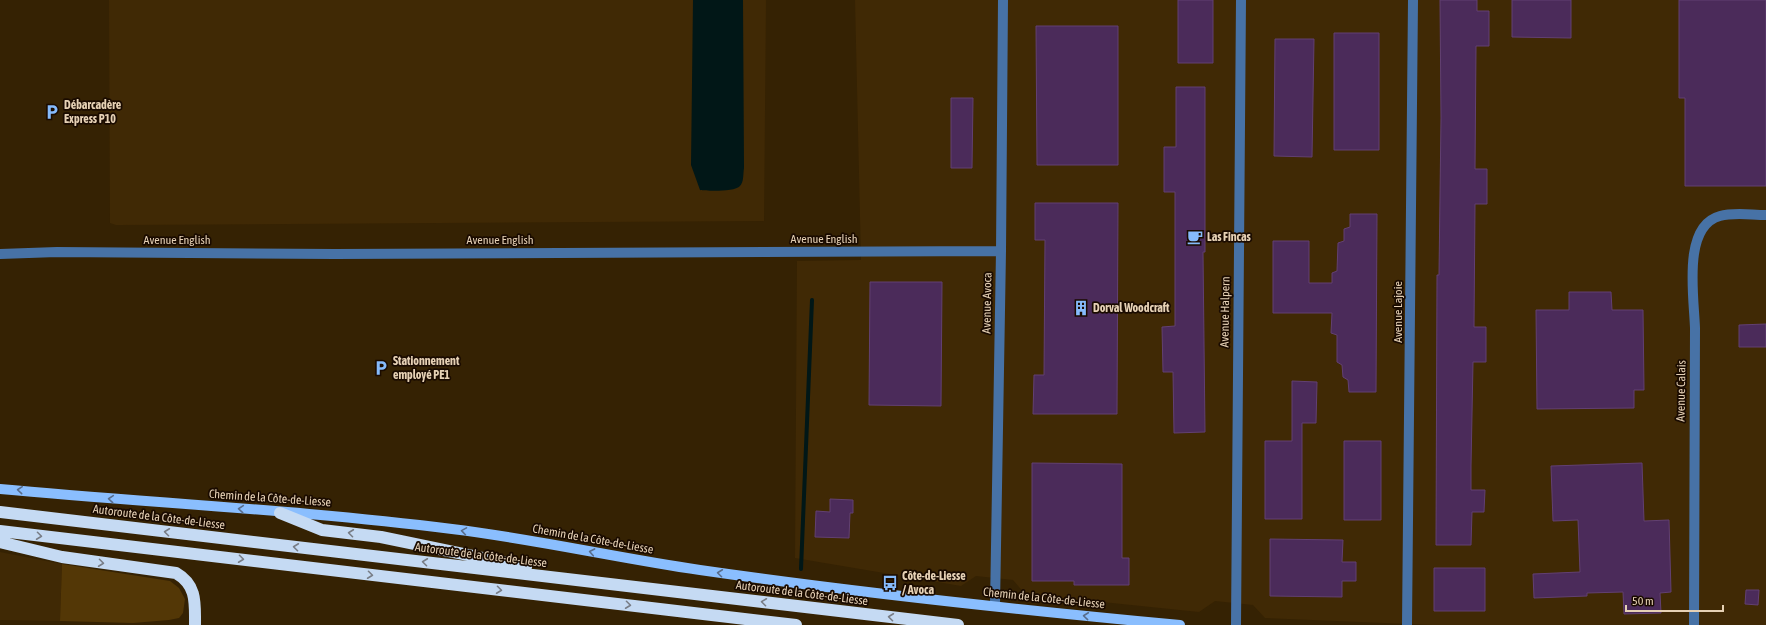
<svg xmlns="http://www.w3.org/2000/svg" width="1766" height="625" viewBox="0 0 1766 625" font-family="'Asap Condensed',sans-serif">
  <rect width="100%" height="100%" fill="#352203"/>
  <path fill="#402905" d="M109 0H766L764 221 116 225 110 223Z
    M855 0H1766V625H1432L1265 618 1253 605 1215 601 1199 612 1025 594 1013 580 976 576 961 586 795 558 797 261 861 260Z
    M0 552 62 564 60 621 0 620Z"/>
  <path fill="#533706" d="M62 564 170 581 179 588 185 599 183 613 179 618 169 620 133 623 60 621Z"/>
  <path fill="#011717" d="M693 0H743L744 168C743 174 744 182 740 186 735 192 707 191 700 190L691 165Z"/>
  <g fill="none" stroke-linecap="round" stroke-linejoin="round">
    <path stroke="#011717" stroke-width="4" d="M801 569 812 300"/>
  </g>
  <path fill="#4b2b5a" stroke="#624072" d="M1178 0H1213V63H1178Z
    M1440 0H1477V11H1489V46H1476L1475 169H1487V204H1475L1474 327H1486V362H1473L1471 466V490H1485L1484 512H1472L1471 545H1436L1437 275H1439L1441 118Z
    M1512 0H1571V38L1512 37Z
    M1679 0H1766V186H1685V98H1679Z
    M1036 26H1118V165H1037Z
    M1334 33H1379V150H1334Z
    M1275 39H1314L1312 157 1274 156Z
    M1176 87H1205V252H1203L1205 432 1174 433 1173 372H1163L1162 327 1175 326V192H1164V147H1176Z
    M951 98H973L972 168H951Z
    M1035 203H1118L1117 414H1033L1034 375H1044L1045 240H1035Z
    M1350 214H1377L1376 392H1349L1348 380 1343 377 1342 365 1337 362V335L1331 333 1332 313H1273V241H1309V283H1332V273L1337 271 1338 243 1344 241V229L1350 227Z
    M870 282H942L941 406 869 405Z
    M1569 292H1611L1612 310H1643L1644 390H1634V408L1537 409 1536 310H1569Z
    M1766 324V347H1739V325Z
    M1292 381 1317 382 1316 423H1302V519H1265V441H1292Z
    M1344 441H1381V520H1344Z
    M1032 463 1122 464V558H1129V585H1074V581H1032Z
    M1642 463 1644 521 1669 520 1671 592 1660 593 1661 613 1624 614 1623 592 1587 593V596L1534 598 1533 574 1580 572 1578 520 1553 521 1551 466Z
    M830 499 853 500V513H850L849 538 815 537 816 511 830 512Z
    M1270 539 1343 540 1342 562H1356V581H1342V597L1270 596Z
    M1434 568H1485V611H1434Z
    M1746 590H1759L1758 605 1745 604Z"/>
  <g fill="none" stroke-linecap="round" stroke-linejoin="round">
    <path stroke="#4772a6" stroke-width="10" d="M0 254 57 252 335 254 1001 251
      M995 606 1001 251 1003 0
      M1236 625 1241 0
      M1407 625 1413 0
      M1694 625 1695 328C1694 297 1682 226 1720 216 1734 212 1751 215 1766 215"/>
    <path stroke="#8abefe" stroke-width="10" d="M0 489C151 503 302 510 452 529 535 539 617 558 700 570 859 593 1020 610 1180 625"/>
    <path stroke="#c5daf3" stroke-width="12" d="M0 512 958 625
      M280 513 322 530 381 537 526 567
      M0 531 796 625
      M0 542 62 557 176 573C197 585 195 603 195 625"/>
  </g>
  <defs><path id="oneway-chevron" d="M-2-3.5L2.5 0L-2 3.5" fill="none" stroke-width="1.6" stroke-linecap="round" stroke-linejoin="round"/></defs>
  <g stroke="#586d8c">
    <use href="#oneway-chevron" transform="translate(20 490) rotate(-175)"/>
    <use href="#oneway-chevron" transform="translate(111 499) rotate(-175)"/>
    <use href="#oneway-chevron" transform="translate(241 509) rotate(-175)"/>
    <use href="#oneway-chevron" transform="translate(464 531) rotate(-171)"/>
    <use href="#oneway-chevron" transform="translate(592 552) rotate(-169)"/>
    <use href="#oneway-chevron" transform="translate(720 573) rotate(-173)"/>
    <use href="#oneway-chevron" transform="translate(1086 616) rotate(-174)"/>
  </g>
  <g stroke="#787d86">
    <use href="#oneway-chevron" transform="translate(167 532) rotate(-173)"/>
    <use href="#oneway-chevron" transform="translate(351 533) rotate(-173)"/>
    <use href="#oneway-chevron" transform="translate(39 536) rotate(7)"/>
    <use href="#oneway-chevron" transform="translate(296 547) rotate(-173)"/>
    <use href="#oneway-chevron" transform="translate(241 559) rotate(7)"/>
    <use href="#oneway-chevron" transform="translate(425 562) rotate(-173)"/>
    <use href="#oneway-chevron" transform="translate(101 563) rotate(7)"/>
    <use href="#oneway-chevron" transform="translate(370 575) rotate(7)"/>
    <use href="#oneway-chevron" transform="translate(499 590) rotate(7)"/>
    <use href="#oneway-chevron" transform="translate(764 602) rotate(-173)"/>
    <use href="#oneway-chevron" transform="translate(628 605) rotate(7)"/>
    <use href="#oneway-chevron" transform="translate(891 617) rotate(-173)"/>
  </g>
  <defs>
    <symbol id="parking-bare" viewBox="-9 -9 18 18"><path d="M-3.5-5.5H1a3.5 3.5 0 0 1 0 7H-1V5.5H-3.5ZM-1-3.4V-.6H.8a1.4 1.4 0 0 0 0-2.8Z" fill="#86bbfb" stroke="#1a0b00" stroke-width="2.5" paint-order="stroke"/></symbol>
    <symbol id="cafe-bare" viewBox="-9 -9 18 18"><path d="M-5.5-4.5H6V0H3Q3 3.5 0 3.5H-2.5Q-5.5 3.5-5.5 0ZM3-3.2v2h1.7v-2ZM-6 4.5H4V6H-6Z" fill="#86bbfb" stroke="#1a0b00" stroke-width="2.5" paint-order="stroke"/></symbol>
    <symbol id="building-bare" viewBox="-9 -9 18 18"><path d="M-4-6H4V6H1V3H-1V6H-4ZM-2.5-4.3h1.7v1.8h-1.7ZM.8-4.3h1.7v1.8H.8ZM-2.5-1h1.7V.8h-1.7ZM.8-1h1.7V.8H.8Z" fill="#86bbfb" stroke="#1a0b00" stroke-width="2.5" paint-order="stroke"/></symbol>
    <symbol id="bus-bare" viewBox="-9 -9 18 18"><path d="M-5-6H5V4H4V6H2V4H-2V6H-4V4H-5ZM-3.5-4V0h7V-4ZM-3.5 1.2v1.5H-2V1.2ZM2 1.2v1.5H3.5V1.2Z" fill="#86bbfb" stroke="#1a0b00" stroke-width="2.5" paint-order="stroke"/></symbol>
  </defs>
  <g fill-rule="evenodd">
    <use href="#parking-bare" x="41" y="101" width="22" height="22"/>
    <use href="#cafe-bare" x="1184" y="226" width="22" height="22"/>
    <use href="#building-bare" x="1070" y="297" width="22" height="22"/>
    <use href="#parking-bare" x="370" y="357" width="22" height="22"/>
    <use href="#bus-bare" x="879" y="572" width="22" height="22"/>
  </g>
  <g text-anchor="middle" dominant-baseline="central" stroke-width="3.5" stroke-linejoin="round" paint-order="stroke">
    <g font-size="12" font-weight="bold" fill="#e6d1b5" stroke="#1a0b00" text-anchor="start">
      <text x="64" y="105">Débarcadère<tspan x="64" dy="14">Express P10</tspan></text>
      <text x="1207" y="237">Las Fincas</text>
      <text x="1093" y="308">Dorval Woodcraft</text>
      <text x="393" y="361">Stationnement<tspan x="393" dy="14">employé PE1</tspan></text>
      <text x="902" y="576">Côte-de-Liesse<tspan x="902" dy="14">/ Avoca</tspan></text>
    </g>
    <g font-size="12" fill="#e6d1b5" stroke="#1a0b00">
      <text x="824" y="239">Avenue English</text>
      <text x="177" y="240">Avenue English</text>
      <text x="500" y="240">Avenue English</text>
      <text transform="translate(987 303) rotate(-89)">Avenue Avoca</text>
      <text transform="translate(1225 312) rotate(-89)">Avenue Halpern</text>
      <text transform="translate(1398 312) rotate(-90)">Avenue Lajoie</text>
      <text transform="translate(1681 391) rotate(-89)">Avenue Calais</text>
      <text transform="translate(270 498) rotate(4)">Chemin de la Côte-de-Liesse</text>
      <text transform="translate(159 517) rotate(7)">Autoroute de la Côte-de-Liesse</text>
      <text transform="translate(593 539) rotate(10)">Chemin de la Côte-de-Liesse</text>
      <text transform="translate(481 555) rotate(7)">Autoroute de la Côte-de-Liesse</text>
      <text transform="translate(802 593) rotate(7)">Autoroute de la Côte-de-Liesse</text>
      <text transform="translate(1044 598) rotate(6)">Chemin de la Côte-de-Liesse</text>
    </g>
  </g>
  <path d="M1626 605v6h97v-6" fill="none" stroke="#e6d1b5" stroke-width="2"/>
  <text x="1632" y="605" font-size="12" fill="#e6d1b5" stroke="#1a0b00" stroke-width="3" paint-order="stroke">50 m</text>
</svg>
